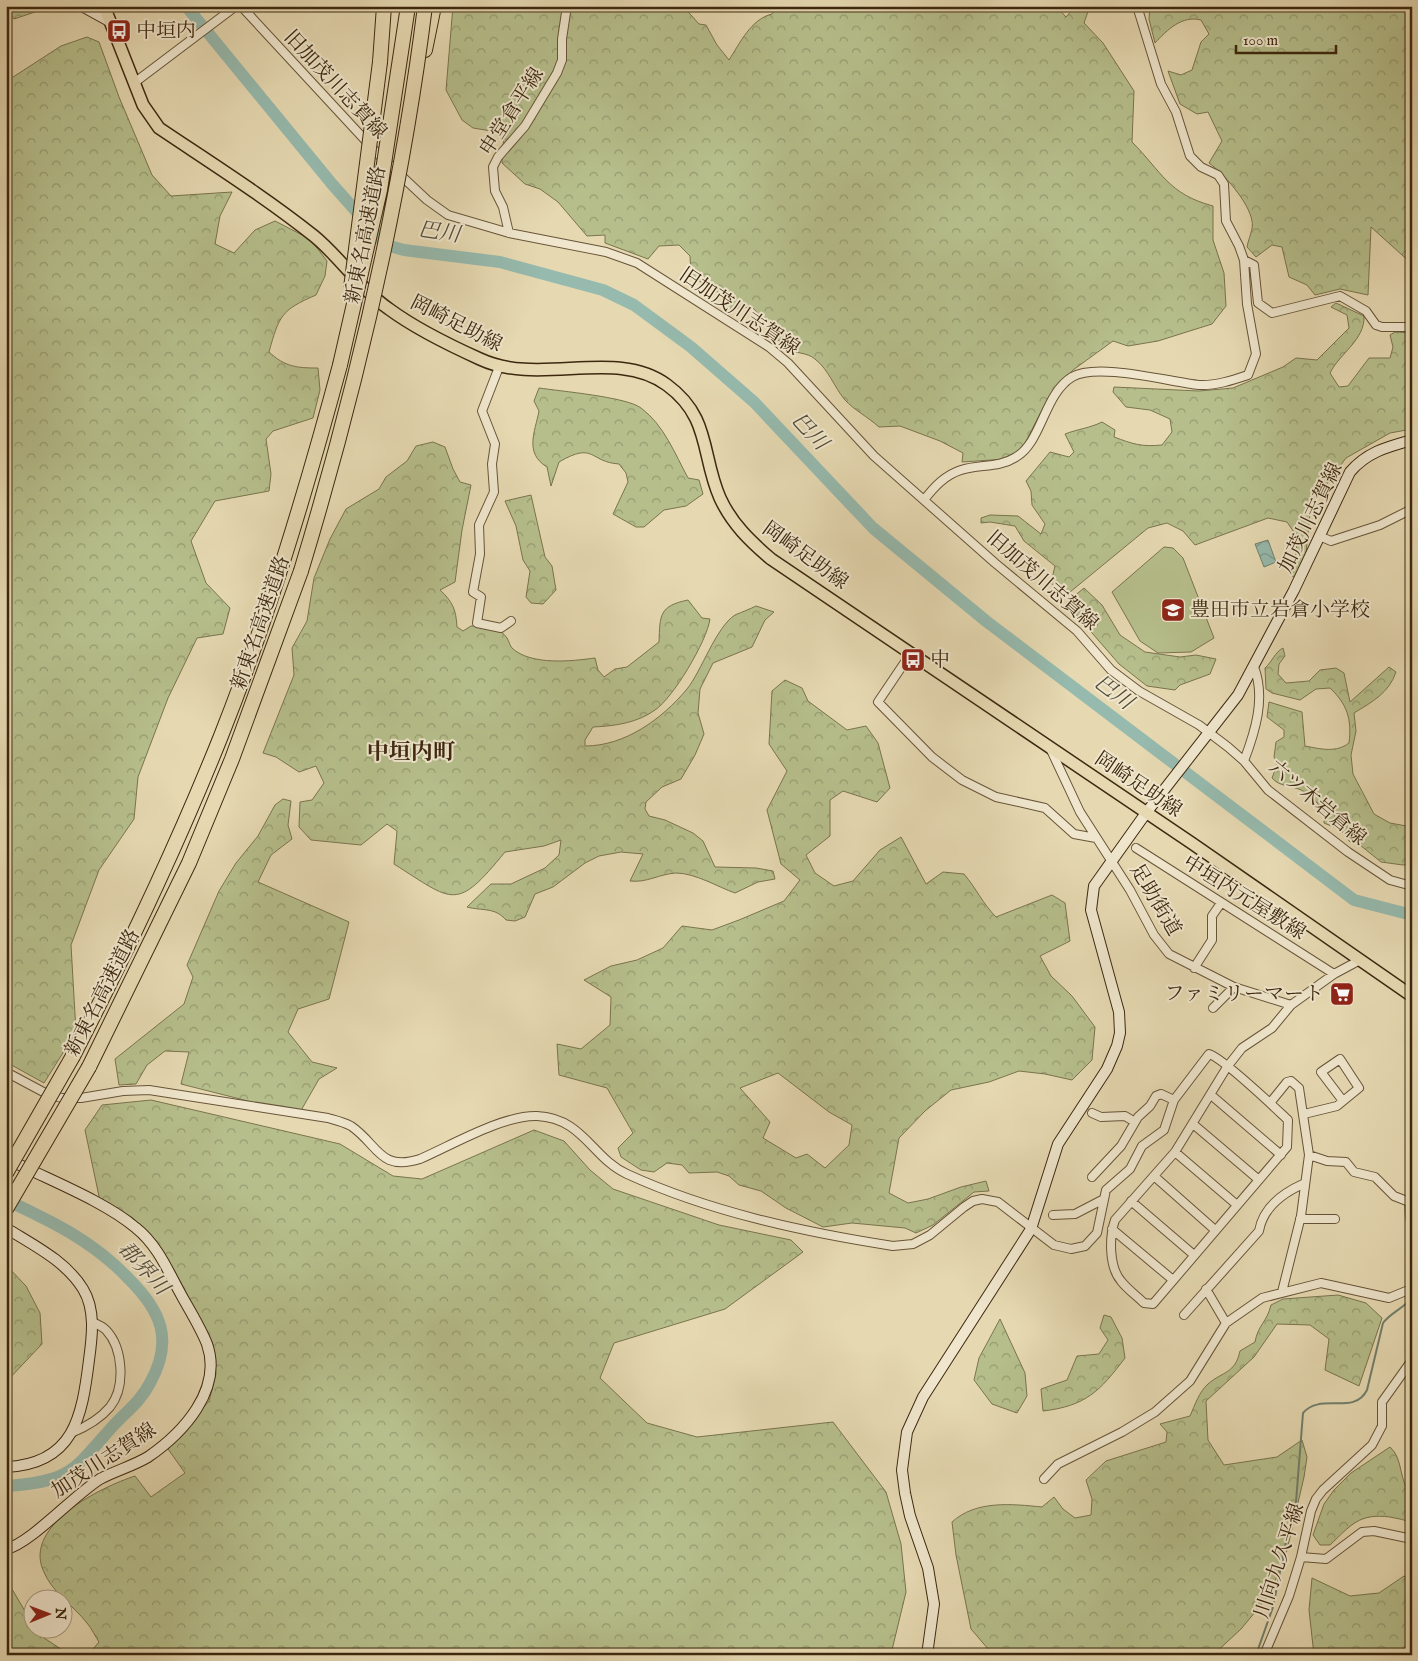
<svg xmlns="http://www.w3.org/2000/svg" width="1418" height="1661" viewBox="0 0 1418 1661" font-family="'IM FELL English','Noto Serif JP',serif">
  <defs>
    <pattern id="forest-crowns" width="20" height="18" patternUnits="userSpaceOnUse" patternTransform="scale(1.25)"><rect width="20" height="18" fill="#b6bf8c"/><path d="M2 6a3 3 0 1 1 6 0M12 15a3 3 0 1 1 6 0" fill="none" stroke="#959b71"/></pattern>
    <pattern id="water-waves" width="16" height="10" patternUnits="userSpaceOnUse" patternTransform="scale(1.25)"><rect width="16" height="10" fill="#96baae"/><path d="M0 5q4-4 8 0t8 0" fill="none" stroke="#7c978c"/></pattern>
  </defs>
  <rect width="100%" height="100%" fill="#e6d9b2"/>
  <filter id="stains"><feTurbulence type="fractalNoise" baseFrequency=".004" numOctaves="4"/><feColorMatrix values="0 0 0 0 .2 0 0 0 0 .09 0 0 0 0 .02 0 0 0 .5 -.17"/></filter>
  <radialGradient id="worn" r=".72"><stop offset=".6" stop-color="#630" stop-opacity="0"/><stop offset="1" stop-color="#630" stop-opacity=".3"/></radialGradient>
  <path fill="url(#forest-crowns)" stroke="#7a744e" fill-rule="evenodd" d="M6 6H53L14 19Z
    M453 6H683L699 24 706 25 717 45 729 60C740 43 751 19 772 14L778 6H1056L1066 17 1076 6H1090L1084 23 1103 43 1134 91 1132 142C1162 172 1168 194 1213 206V240L1224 273 1226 306 1212 324 1158 341 1128 346 1113 341 1073 370 1048 398 1022 449 1006 459 962 462 963 453 940 441 900 426 879 427C868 417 854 410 845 400 834 387 829 370 815 359 807 352 795 354 787 348 772 337 765 320 752 307L728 309 722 295 691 276 690 256 679 245 659 246 648 259 605 243V235L587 236 558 202 540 189 525 184 502 163 504 133 473 128 462 120 446 90Z
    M1150 6H1412V264L1371 227 1368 295 1340 289 1315 295 1307 285 1289 277 1282 247 1272 245 1256 257 1247 247C1248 240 1254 228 1252 221 1249 202 1223 173 1209 163L1222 141 1208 112 1197 114 1180 104 1168 71 1181 75 1192 70 1201 42 1209 34 1201 20C1182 15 1167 30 1155 43L1149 19Z
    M87 37 99 42 119 97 152 175 171 196 232 192 220 216 215 244 234 253 255 230 275 221 310 239 327 261 325 276 316 295C281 310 279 316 269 352 285 367 297 368 318 368L320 390 313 418 273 431 266 439 271 474 269 491 215 501 191 541 206 583 230 608 223 634 197 638 168 698 138 777 134 819 99 870 71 945 76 1032 44 1083 6 1062V86L10 79 61 46Z
    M1336 303 1364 316C1365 340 1340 353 1330 373L1339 387 1348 386 1369 358H1390L1393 347 1390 335 1395 332 1412 333V429L1390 433 1346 458 1326 485 1311 502 1306 554 1296 577 1292 576 1298 538 1287 522 1268 518 1195 545 1183 531 1167 523 1148 528 1064 597 1051 583 1055 566 1024 541 1015 526 990 522 981 523V518L990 515 1018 516 1041 534 1045 524 1032 505 1031 491 1026 481 1050 452 1069 457 1074 452 1065 434C1078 429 1090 428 1102 422L1115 430 1114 437C1133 444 1141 447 1162 445L1172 432 1170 419 1150 410 1126 407 1113 392 1114 387 1199 391 1233 388 1283 367 1296 358 1317 360 1349 328 1347 315 1331 307Z
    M539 388C559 391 627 397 641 408 664 425 675 454 688 478L699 480 703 494 686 506 664 510 644 527H636L613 514 628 482 626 473 619 464C589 462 595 441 559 462L551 486 547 467C524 453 535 432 539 411L534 401Z
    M433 442 445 447 453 469 460 482 471 485 462 530 455 582 440 590C453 602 456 610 457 627L463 631 471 626C484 626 500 627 507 638 509 641 510 646 512 648 531 666 573 661 595 658L598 670 604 677 615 669 627 667 659 642C660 615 659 606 688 600L702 618 710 619C707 641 673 698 655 710 637 723 615 726 593 727L585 740V746C625 746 662 719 687 689 701 672 716 627 735 615 742 612 750 609 756 606L774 612 765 620 752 647 713 663 700 689 698 713 704 734 695 755 681 779 662 787 646 802 645 809 649 816 665 820 693 833 703 841 715 867 756 868 773 871 775 879 758 882 735 893C718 887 695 873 676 873 659 874 647 883 630 881L643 854 621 852 599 856 585 863 553 887 535 894 525 917 515 921 506 920C495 907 482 911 467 907L491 884H511L545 868 559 855 561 840 544 846 505 852C456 912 454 902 394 864L397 831 387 824 361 845 311 840 299 827 300 802 312 800 324 783 316 766 299 772 276 757 263 753 294 675 292 648 307 621 314 578 330 539 346 509 379 489 386 477 407 461 416 446Z
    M531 495 545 557 552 566 556 590 543 604 531 603 526 597 530 571 523 560 516 526 505 501Z
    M1084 588 1102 605 1120 635 1145 652 1180 657 1196 655 1216 659 1210 674 1180 685 1175 690 1147 686 1119 664 1066 603Z
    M1283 648 1285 656 1279 664 1278 674 1286 683 1309 681 1320 670 1336 668 1344 673 1350 702 1389 667 1396 672C1389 693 1372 702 1354 713L1356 731 1351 755 1353 774 1374 814 1390 823 1412 827V864L1403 865 1381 862 1360 845 1350 842 1341 830 1324 823 1325 813C1318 804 1312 795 1301 790 1290 785 1280 787 1272 778L1277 765 1274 757 1276 742 1284 737V730L1267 717 1269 702 1302 712 1305 746C1321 749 1336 753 1349 743 1352 719 1347 704 1330 688L1316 689 1300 700 1272 693 1266 689 1265 668C1272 662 1275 652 1283 648Z
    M785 680 802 688 808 701 847 730 866 726 878 743 890 788 877 802 843 791 830 800V836L806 855 815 873 834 886 853 881 880 850 901 837 926 884 943 872 964 874C976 888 983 904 996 917L1052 895 1065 903 1070 941 1040 956 1051 976 1072 996 1095 1027 1092 1060 1072 1080 1045 1074 1019 1071 989 1082 951 1090 925 1111 899 1138 889 1193 908 1203 928 1199 961 1187 986 1181 989 1191 974 1192 933 1225 916 1233 905 1228 852 1223 823 1227 786 1208 761 1191 739 1185 729 1176 717 1172 689 1173 682 1165 667 1163 654 1172 641 1170 621 1157 618 1148 633 1133 607 1088 559 1075 557 1044 581 1049 610 1025 611 997 584 980 611 966 637 960 663 948 682 926 712 930 739 920 784 901 800 880 781 864 767 810 787 771 769 744 772 691ZM778 1073 829 1112 852 1125 849 1145 825 1168 807 1154 796 1158 763 1138 770 1122 740 1088Z
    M283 799 291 801 288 825 292 839 271 855 258 882 349 922 329 999 298 1009 288 1032 312 1062 337 1068 319 1079 299 1114 181 1084 189 1052 165 1051 147 1065 136 1084 119 1085 115 1059 184 1004 193 977 187 965 219 891 236 863 258 836 275 805Z
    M151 1100 340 1144 393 1176 422 1179 534 1130 564 1141 590 1170 613 1189 719 1225 791 1240 803 1252 725 1309 614 1343 600 1378 647 1423 697 1437 833 1422 886 1492 901 1544 906 1592 892 1650 889 1655H88L99 1642C95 1636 92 1629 87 1623 72 1604 52 1593 43 1570 24 1525 101 1487 135 1476L151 1497 185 1473 168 1449 209 1401 216 1374 213 1344 173 1268 154 1240 133 1218 100 1201 85 1130 102 1105Z
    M6 1265 26 1286 40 1313 42 1344 6 1382Z
    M1338 1295 1366 1303 1382 1318 1359 1386 1325 1370 1329 1339 1310 1325 1277 1324 1254 1357 1206 1401 1208 1440 1224 1465 1277 1457 1302 1440 1307 1457 1304 1477 1287 1550 1270 1594 1241 1629 1213 1655H989V1650L971 1629 956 1555 952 1522C976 1500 1012 1504 1042 1507L1054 1497 1063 1509 1075 1518 1091 1515 1092 1499 1086 1480 1106 1461 1166 1442 1167 1432 1160 1424 1190 1416C1195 1405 1199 1392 1208 1384 1223 1371 1235 1374 1240 1351L1255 1342C1258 1325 1267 1322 1271 1305L1283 1299Z
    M1104 1315 1111 1317 1122 1338 1125 1358C1100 1391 1086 1406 1043 1411L1041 1389 1067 1380 1077 1356 1099 1354 1108 1340 1100 1328Z
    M1000 1319 1025 1373 1027 1396 1017 1413 992 1404 974 1380 979 1358Z
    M1390 1447C1404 1459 1398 1482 1412 1495V1524C1405 1519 1398 1519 1390 1517 1359 1513 1351 1525 1330 1545H1320L1313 1535 1324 1504 1334 1490 1351 1473Z
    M1404 1576 1412 1580V1655H1314L1309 1610 1312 1578 1350 1596 1379 1593Z
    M6 1579 32 1623V1628L36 1629 41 1636 70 1655H6Z"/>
  <path fill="#b6bf8c" stroke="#7a744e" d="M1164 547 1173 548 1183 558 1214 638 1191 652 1158 653 1140 641 1112 592Z"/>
  <path fill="url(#water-waves)" stroke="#72806e" d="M1268 540 1276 562 1264 567 1255 544Z"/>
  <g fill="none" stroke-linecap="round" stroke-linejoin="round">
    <path stroke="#72806e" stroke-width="2" d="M1407 1198 1412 1182
      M1405 1202 1406 1219 1412 1239
      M1256 1655 1273 1607 1288 1531 1296 1502 1303 1413C1321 1392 1354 1416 1367 1390L1383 1323C1391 1312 1405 1308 1412 1297"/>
    <path stroke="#96baae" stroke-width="12" d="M186 6 332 184 386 245 404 250 500 262 603 290 634 305 691 347 754 402 873 528 986 621 1354 900 1412 915
      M6 1200C53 1222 93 1241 129 1279 161 1311 174 1340 150 1383 141 1401 126 1412 113 1426 73 1471 70 1482 6 1486"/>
    <defs>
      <path id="street" d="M241 6 378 154 427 200 448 215 509 233 606 252 637 263 769 347 788 363 874 456 995 563 1077 631 1111 670 1139 691 1199 725 1228 747 1244 761 1268 790 1348 852 1390 880 1412 886
        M134 83 236 6
        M509 233 503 207 495 191 493 167 498 157 525 126 557 73 562 60V39L567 6
        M1244 260 1254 265 1258 303 1272 313 1340 296 1366 311 1376 325 1382 327H1412
        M499 367 482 411 495 444 492 464 494 492 479 525 480 554 473 592 481 597 477 623 501 628 511 621
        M924 500C934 487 945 475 961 470 979 464 999 468 1016 457 1042 442 1044 394 1072 377 1097 362 1170 382 1199 385 1215 386 1233 380 1248 375L1256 354 1247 304 1244 260 1239 246 1226 221 1224 184 1218 175 1201 167 1190 156 1176 112 1161 84 1137 6
        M1319 536 1331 541 1380 525 1412 509
        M911 653 878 702 932 757 962 780 996 797 1045 808 1074 834 1096 838
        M1050 748 1080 812 1130 890 1154 935 1169 954 1234 987 1291 1005
        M1244 761C1255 732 1266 698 1254 667
        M1136 848 1334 974
        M1194 968 1212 940V916L1221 903
        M1213 1008 1234 987
        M6 1072 49 1095 62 1098H81L123 1091 149 1090 328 1118C335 1120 344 1122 351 1126 378 1144 379 1172 420 1159 452 1145 503 1115 537 1116 583 1118 592 1158 627 1174 710 1212 803 1232 893 1246L913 1244 930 1235 964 1207 973 1201 982 1199 998 1202 1054 1245 1071 1249 1085 1246 1097 1233 1106 1190 1130 1169 1142 1146 1164 1130 1174 1100 1209 1054C1223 1058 1274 1107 1288 1120L1287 1147 1153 1304 1144 1303C1137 1296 1127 1289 1121 1281 1109 1267 1109 1237 1115 1220L1175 1152 1227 1067 1242 1048 1272 1028 1291 1005 1334 974 1360 960
        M1211 1095 1281 1155
        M1270 1103 1287 1082 1291 1081 1299 1088 1309 1155 1301 1216 1282 1292
        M1092 1113 1101 1117 1125 1116 1135 1122
        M1304 1114 1337 1106 1359 1088 1340 1059 1321 1072 1343 1101
        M1193 1124 1259 1180
        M1175 1152 1237 1205
        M1309 1155 1327 1161 1346 1162 1354 1172 1375 1177 1394 1196 1412 1203
        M1154 1176 1215 1230
        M1092 1177 1121 1146 1138 1117 1150 1106 1156 1096 1161 1094 1174 1100
        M1131 1201 1194 1255
        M1412 1202V1214
        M1053 1215 1075 1214 1102 1200
        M1300 1219H1335
        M1112 1229 1173 1280
        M1206 1289 1226 1323
        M1184 1315 1259 1231C1263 1208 1283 1193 1303 1184
        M71 1433C86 1427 99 1420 110 1407 126 1387 123 1348 106 1330 102 1326 97 1324 92 1322
        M1044 1479 1058 1464 1122 1432 1155 1412 1190 1381 1226 1323 1262 1298 1321 1283 1389 1298 1406 1291H1412
        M1301 1557 1326 1559 1362 1532 1374 1531 1412 1539
        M1264 1655 1289 1596 1301 1557 1311 1511 1316 1499 1323 1490 1372 1445 1382 1426V1402L1412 1360"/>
      <path id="secondary" d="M82 6 111 22
        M6 1158C46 1179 103 1200 136 1228 159 1246 170 1276 184 1300 192 1314 201 1329 207 1344 223 1390 183 1433 148 1457 133 1466 115 1471 100 1479 74 1495 30 1544 6 1549
        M6 1228C33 1245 66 1261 83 1289 96 1310 92 1338 89 1360 82 1417 74 1464 6 1467
        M927 1655 934 1604 928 1568 910 1516 905 1493 902 1470 907 1432 923 1397 1031 1229 1058 1144 1107 1069 1117 1046 1120 1033 1119 1012 1091 910 1094 886 1146 813 1238 695 1294 590 1350 472C1367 452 1387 447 1412 440"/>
      <path id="primary" d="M104 6 143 105 159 128C211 163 265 197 314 236 341 258 360 289 389 309 416 329 449 345 480 359 540 387 616 347 667 385 711 417 701 455 720 498 732 524 750 541 771 559L1193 844 1412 996"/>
      <path id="highway" d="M425 50 434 6
        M380 62 384 6
        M73 1056C127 951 177 846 221 736 269 615 306 491 340 365
        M89 1067 189 863 232 759 301 571"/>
    </defs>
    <use href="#street" stroke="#675438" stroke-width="10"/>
    <use href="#secondary" stroke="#3d280f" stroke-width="12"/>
    <use href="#primary" stroke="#3d280f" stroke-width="14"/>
    <use href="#highway" stroke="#3d280f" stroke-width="16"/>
    <use href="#street" stroke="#efe6cd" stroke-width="8"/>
    <use href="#secondary" stroke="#efe6cd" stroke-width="10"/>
    <use href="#primary" stroke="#e6d9b2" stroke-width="11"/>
    <use href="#highway" stroke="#e6d9b2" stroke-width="14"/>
    <defs>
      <path id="highway-bridge" d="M351 288 380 62
        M340 365 380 190 408 6
        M301 571C357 386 401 199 425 6
        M6 1173 73 1056
        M6 1209 89 1067"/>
    </defs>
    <use href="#highway-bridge" stroke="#3d280f" stroke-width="16" stroke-linecap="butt"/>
    <use href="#highway-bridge" stroke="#e6d9b2" stroke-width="14"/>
  </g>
  <defs>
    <symbol id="bus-square" viewBox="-11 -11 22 22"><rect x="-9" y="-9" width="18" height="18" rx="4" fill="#8f2418" stroke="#efe6cd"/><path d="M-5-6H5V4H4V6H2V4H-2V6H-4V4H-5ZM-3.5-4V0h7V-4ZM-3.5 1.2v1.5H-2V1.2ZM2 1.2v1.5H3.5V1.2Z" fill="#fff"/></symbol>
    <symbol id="school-square" viewBox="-11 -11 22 22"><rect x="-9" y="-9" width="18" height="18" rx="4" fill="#8f2418" stroke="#efe6cd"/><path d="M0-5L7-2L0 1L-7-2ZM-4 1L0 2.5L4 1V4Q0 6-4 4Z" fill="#fff"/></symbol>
    <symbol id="supermarket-square" viewBox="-11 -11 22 22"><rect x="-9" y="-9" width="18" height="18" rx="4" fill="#8f2418" stroke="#efe6cd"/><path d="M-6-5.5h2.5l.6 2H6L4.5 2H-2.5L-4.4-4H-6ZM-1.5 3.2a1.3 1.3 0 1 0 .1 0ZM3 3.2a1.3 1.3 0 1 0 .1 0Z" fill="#fff"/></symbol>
  </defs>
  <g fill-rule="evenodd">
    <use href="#bus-square" x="105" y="17" width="28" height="28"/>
    <use href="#school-square" x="1159" y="596" width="28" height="28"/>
    <use href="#bus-square" x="899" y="646" width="28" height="28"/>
    <use href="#supermarket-square" x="1328" y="980" width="28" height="28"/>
  </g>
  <g text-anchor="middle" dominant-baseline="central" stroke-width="4" stroke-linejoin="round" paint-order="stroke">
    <g font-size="20" fill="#3d280f" stroke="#efe6cd" text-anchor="start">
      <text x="136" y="31">中垣内</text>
      <text x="1190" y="610">豊田市立岩倉小学校</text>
      <text x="930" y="660">中</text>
      <text x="1324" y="994" text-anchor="end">ファミリーマート</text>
    </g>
    <g font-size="20" fill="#3d280f" stroke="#efe6cd">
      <text transform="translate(335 85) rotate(47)">旧加茂川志賀線</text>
      <text transform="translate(512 112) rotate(-57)">申堂倉平線</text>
      <text transform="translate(366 235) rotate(-79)">新東名高速道路</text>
      <text transform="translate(739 312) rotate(34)">旧加茂川志賀線</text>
      <text transform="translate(456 324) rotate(27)">岡崎足助線</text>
      <text transform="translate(1311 518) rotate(-64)">加茂川志賀線</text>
      <text transform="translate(805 556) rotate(36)">岡崎足助線</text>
      <text transform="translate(1042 581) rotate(41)">旧加茂川志賀線</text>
      <text transform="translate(261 623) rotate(-71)">新東名高速道路</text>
      <text transform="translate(1138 785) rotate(34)">岡崎足助線</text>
      <text transform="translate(1317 803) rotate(40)">六ツ木岩倉線</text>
      <text transform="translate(1244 898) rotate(32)">中垣内元屋敷線</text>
      <text transform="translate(1155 900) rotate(59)">足助街道</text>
      <text transform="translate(103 993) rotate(-63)">新東名高速道路</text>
      <text transform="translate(104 1461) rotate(-33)">加茂川志賀線</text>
      <text transform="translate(1280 1561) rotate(-72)">川向九久平線</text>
    </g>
    <g font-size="21" font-style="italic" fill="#534c37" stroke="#efe6cd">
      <text transform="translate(439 233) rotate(8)">巴川</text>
      <text transform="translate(809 432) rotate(47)">巴川</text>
      <text transform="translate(1113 693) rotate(37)">巴川</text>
      <text transform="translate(143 1269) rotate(48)">郡界川</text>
    </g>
    <g font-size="22" font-weight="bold" fill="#3d280f" stroke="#efe6cd">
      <text x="411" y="753">中垣内町</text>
    </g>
  </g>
  <rect width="1418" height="1661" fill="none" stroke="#e6d9b2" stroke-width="25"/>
  <rect x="8" y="8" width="1403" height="1646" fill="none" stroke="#3d280f" stroke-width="2.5"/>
  <rect x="12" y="12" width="1393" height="1636" fill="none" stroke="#3d280f"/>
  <g transform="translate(48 1614) rotate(89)"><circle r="24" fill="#efe6cd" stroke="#a89a81"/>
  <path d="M0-4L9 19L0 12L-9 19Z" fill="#8f2418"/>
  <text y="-8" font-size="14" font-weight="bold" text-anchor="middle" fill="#3d280f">N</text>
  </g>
  <path d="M1236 45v8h100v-8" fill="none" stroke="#3d280f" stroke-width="2.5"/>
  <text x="1243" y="45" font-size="15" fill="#3d280f" stroke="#efe6cd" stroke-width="4" paint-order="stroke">100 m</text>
  <rect width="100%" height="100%" filter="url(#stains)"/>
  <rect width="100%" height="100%" fill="url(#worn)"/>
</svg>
